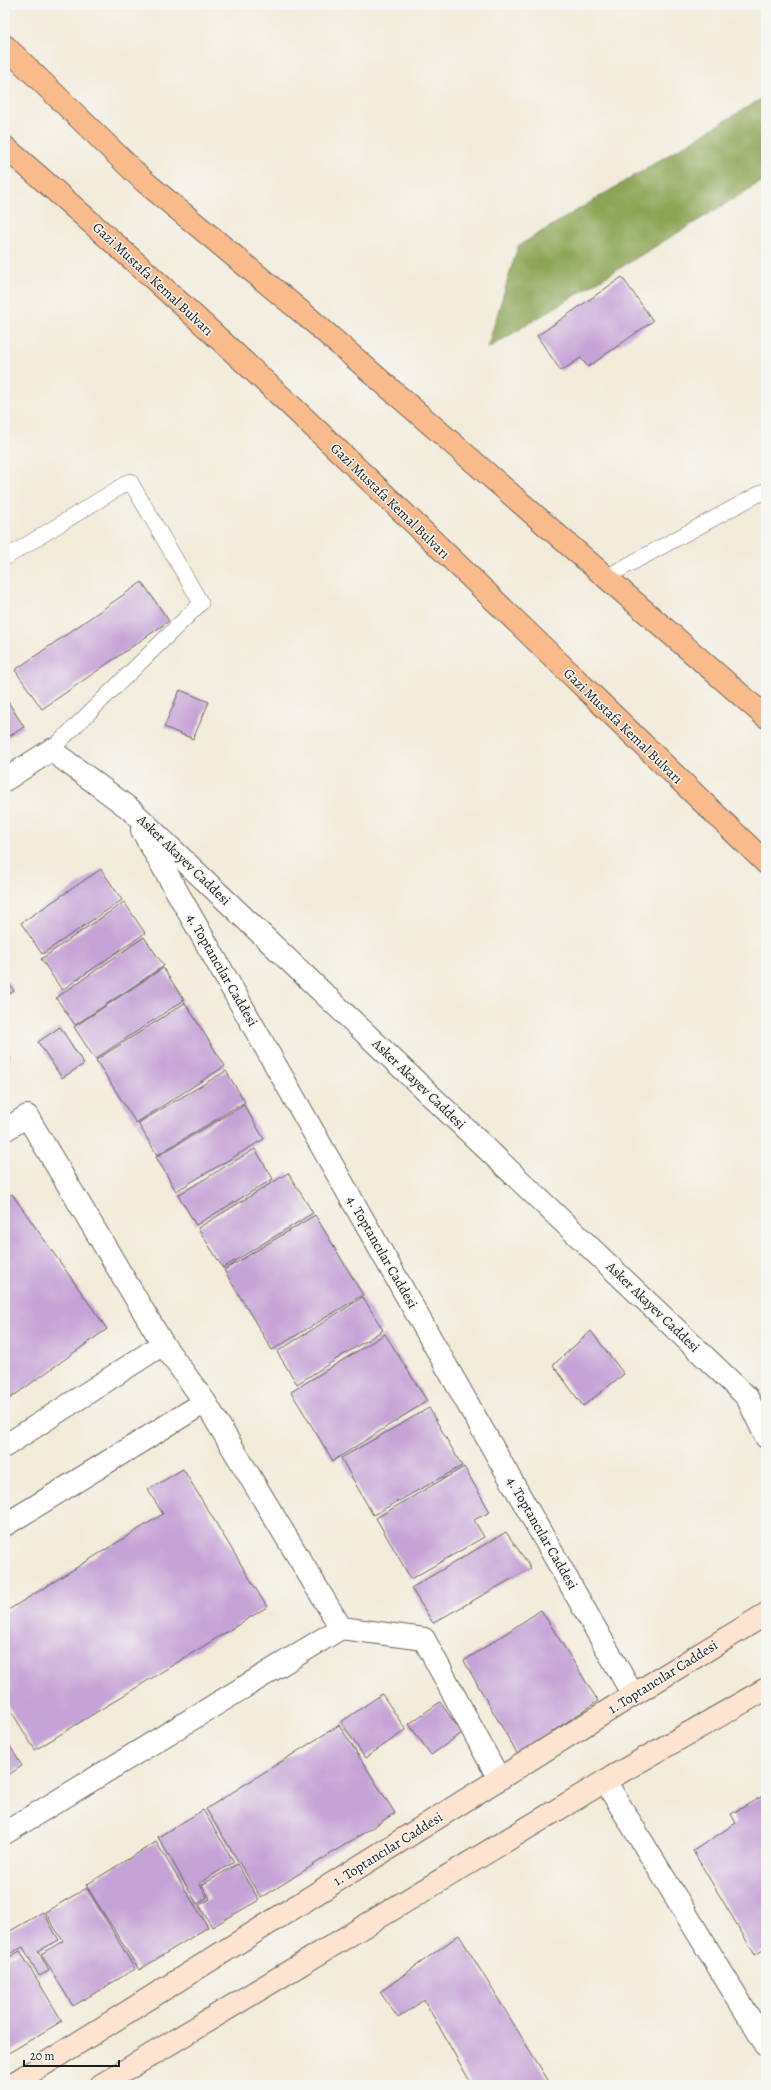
<svg xmlns="http://www.w3.org/2000/svg" width="771" height="2090" viewBox="0 0 771 2090" font-family="Alegreya,serif">
  <rect width="100%" height="100%" fill="#f6f6f2"/>
  <filter id="ink" filterUnits="userSpaceOnUse"><feTurbulence type="fractalNoise" baseFrequency=".025" numOctaves="2"/><feDisplacementMap in="SourceGraphic" scale="8" xChannelSelector="R" yChannelSelector="G"/><feConvolveMatrix kernelMatrix="1 2 1 2 8 2 1 2 1" color-interpolation-filters="sRGB"/></filter>
  <filter id="wash" filterUnits="userSpaceOnUse"><feTurbulence type="fractalNoise" baseFrequency=".012" numOctaves="4" result="noise"/><feDisplacementMap in="SourceGraphic" scale="16" xChannelSelector="R" yChannelSelector="G"/><feGaussianBlur stdDeviation="0.9" result="paint"/><feColorMatrix in="noise" values="0 0 0 0 0 0 0 0 0 0 0 0 0 0 0 0 0 1.4 0 .05"/><feComposite in="paint" operator="in"/></filter>
  <g filter="url(#wash)">
    <rect width="100%" height="100%" fill="#f3ebda"/>
    <path fill="#8ca454" stroke="#546038" d="M766 96V179L487 349 518 246Z"/>
    <g id="blocks">
      <path fill="#c6a3d6" d="M622 277 653 321 588 367 581 358 561 371 537 336Z
        M142 582 169 621 42 709 15 670Z
        M180 690 209 702 193 739 164 727Z
        M5 697 24 727 5 739Z
        M101 869 122 900 42 954 21 923Z
        M124 902 145 933 62 990 41 959Z
        M144 937 164 966 75 1025 56 998Z
        M163 968 184 1000 95 1059 74 1027Z
        M5 977 14 991 5 997Z
        M185 1003 225 1066 136 1123 96 1060Z
        M60 1027 84 1064 62 1078 38 1042Z
        M5 1050 11 1059 5 1063Z
        M226 1071 245 1102 157 1155 138 1123Z
        M244 1105 264 1139 176 1191 156 1157Z
        M255 1149 273 1179 196 1225 178 1195Z
        M288 1173 313 1213 223 1268 198 1228Z
        M12 1194 107 1329 5 1402V1199Z
        M315 1215 363 1295 272 1350 224 1270Z
        M363 1297 383 1330 297 1384 277 1352Z
        M591 1331 624 1374 583 1406 553 1365Z
        M385 1334 427 1401 333 1461 291 1392Z
        M429 1408 462 1466 373 1515 341 1458Z
        M464 1467 490 1512 474 1520 484 1537 411 1579 376 1518Z
        M183 1469 267 1607 35 1750 5 1701V1612L163 1514 148 1490Z
        M506 1532 531 1568 433 1623 411 1588Z
        M541 1610 598 1701 518 1755 464 1661Z
        M382 1694 406 1730 365 1758 341 1722Z
        M440 1702 462 1733 431 1755 409 1724Z
        M339 1725 395 1813 261 1898 206 1809Z
        M5 1738 22 1766 5 1777Z
        M766 1794V1948L755 1955 693 1851 736 1823 731 1814Z
        M203 1810 234 1862 199 1883 207 1898 197 1904 158 1837Z
        M156 1842 208 1927 139 1970 86 1885Z
        M237 1864 259 1900 212 1927 199 1905 210 1899 202 1885Z
        M87 1888 135 1969 73 2006 41 1954 63 1941 45 1912Z
        M43 1912 59 1940 38 1951 49 1971 39 1976 23 1947 9 1954 5 1947V1934Z
        M459 1935 551 2085H472L424 2000 398 2018 380 1992Z
        M20 1951 62 2021 7 2054 5 2051V1957L6 1959Z
        M5 2056 9 2062 5 2065Z"/>
    </g>
  </g>
  <g filter="url(#ink)">
    <use href="#blocks" fill-opacity="0" stroke="#67645e" stroke-width="1"/>
    <g fill="none" stroke-linecap="round" stroke-linejoin="round">
      <defs>
        <path id="lane" d="M5 558 130 481 201 603 51 750
          M606 577 766 490"/>
        <path id="street" d="M5 780 51 750 130 809 747 1397 766 1437
          M142 830 633 1695
          M5 1130 27 1116 163 1344 205 1402 341 1628 424 1639 499 1779
          M5 1446 163 1344
          M5 1525 205 1402
          M605 1781 766 2045
          M5 1833 341 1628"/>
        <path id="secondary" d="M11 2085 633 1695 766 1614
          M101 2085 605 1781 766 1689"/>
        <path id="highway" d="M5 46 145 182 310 319 766 717
          M5 147C269 375 515 622 766 863"/>
      </defs>
      <use href="#lane" stroke="#67645e" stroke-width="16"/>
      <use href="#street" stroke="#67645e" stroke-width="24"/>
      <use href="#secondary" stroke="#67645e" stroke-width="24"/>
      <use href="#highway" stroke="#67645e" stroke-width="24"/>
      <use href="#lane" stroke="#fff" stroke-width="15"/>
      <use href="#street" stroke="#fff" stroke-width="22"/>
      <use href="#secondary" stroke="#fde4d1" stroke-width="22"/>
      <use href="#highway" stroke="#fabb8c" stroke-width="22"/>
    </g>
  </g>
  <g text-anchor="middle" dominant-baseline="central" stroke-width="3" stroke-linejoin="round" paint-order="stroke">
    <g font-size="14" fill="#1c1c1c" stroke="#f6f6f2">
      <text transform="translate(153 279) rotate(43)">Gazi Mustafa Kemal Bulvarı</text>
      <text transform="translate(390 501) rotate(44)">Gazi Mustafa Kemal Bulvarı</text>
      <text transform="translate(623 726) rotate(44)">Gazi Mustafa Kemal Bulvarı</text>
      <text transform="translate(184 860) rotate(44)">Asker Akayev Caddesi</text>
      <text transform="translate(222 970) rotate(60)">4. Toptancılar Caddesi</text>
      <text transform="translate(419 1084) rotate(44)">Asker Akayev Caddesi</text>
      <text transform="translate(382 1252) rotate(60)">4. Toptancılar Caddesi</text>
      <text transform="translate(653 1307) rotate(44)">Asker Akayev Caddesi</text>
      <text transform="translate(542 1533) rotate(60)">4. Toptancılar Caddesi</text>
      <text transform="translate(663 1677) rotate(-32)">1. Toptancılar Caddesi</text>
      <text transform="translate(388 1849) rotate(-32)">1. Toptancılar Caddesi</text>
    </g>
  </g>
  <rect width="771" height="2090" fill="none" stroke="#f6f6f2" stroke-width="20"/>
  <path d="M24 2060v6h95v-6" fill="none" stroke="#1c1c1c" stroke-width="2"/>
  <text x="30" y="2060" font-size="12" fill="#1c1c1c" stroke="#f6f6f2" stroke-width="3" paint-order="stroke">20 m</text>
</svg>
